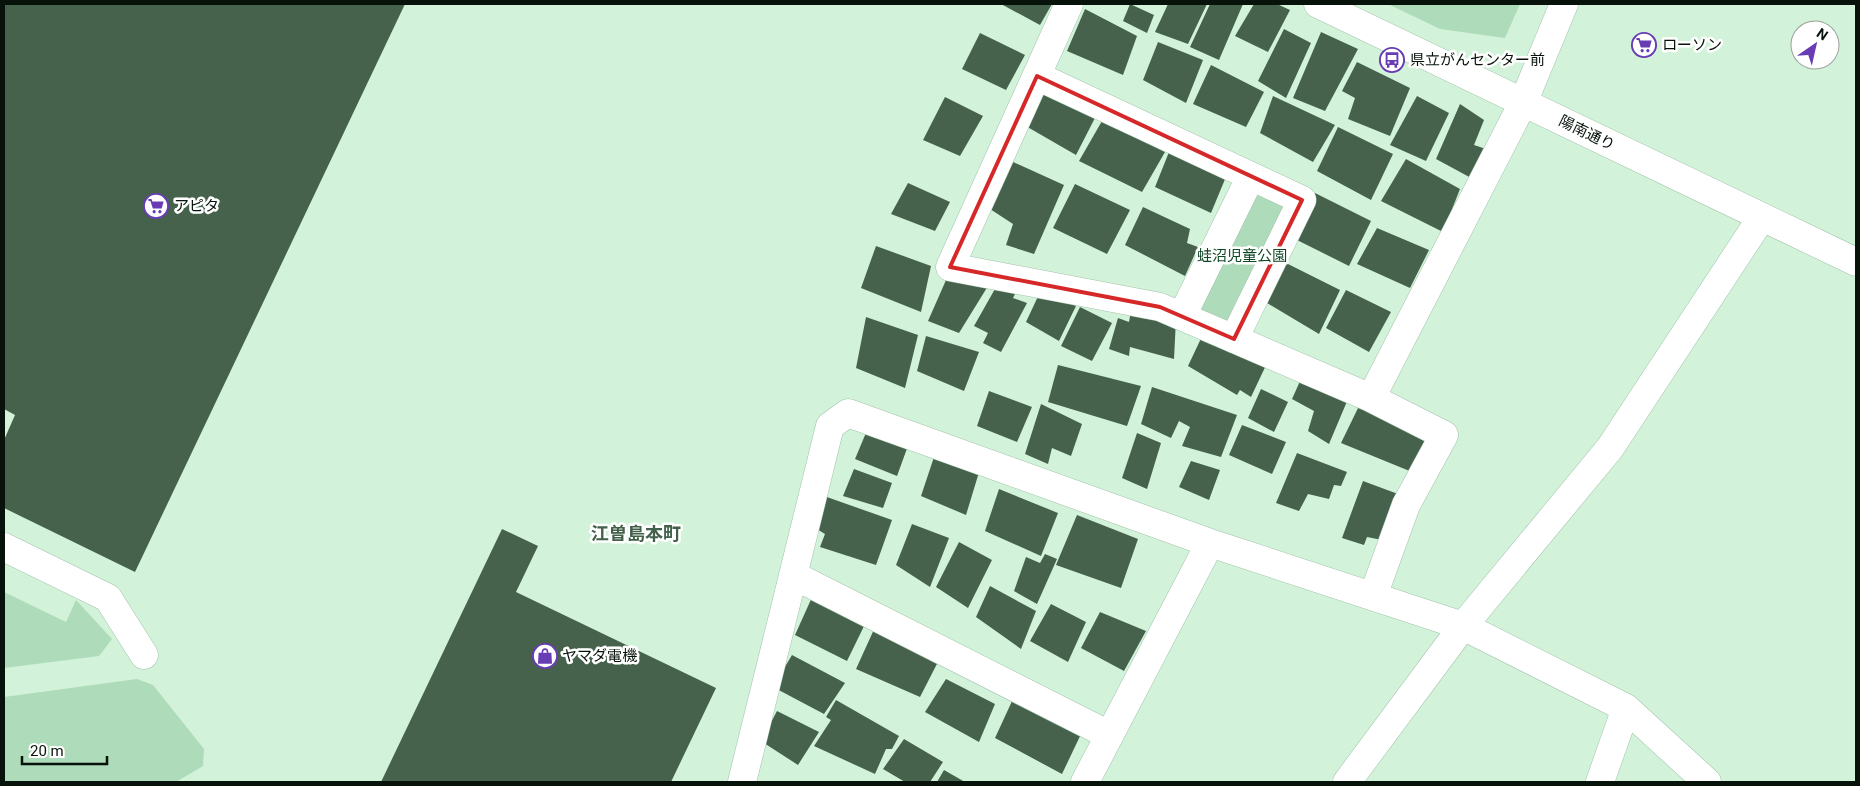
<svg xmlns="http://www.w3.org/2000/svg" width="1860" height="786" viewBox="0 0 1860 786" font-family="Roboto,'Noto Sans JP',sans-serif">
  <rect width="100%" height="100%" fill="#d2f3d9"/>
  <path fill="#aedbb9" d="M1388 4H1520L1505 38 1440 29Z
    M1260 186 1288 208 1232 319 1224 324 1199 312Z
    M4 592 66 622 76 600 112 639 99 656 4 668Z
    M137 679 153 685 204 749 203 766 176 782H4V697Z"/>
  <path fill="#46624d" d="M4 4H405L135 572 4 508V440L15 415 4 409Z
    M1001 4H1052L1040 25Z
    M1130 4 1154 15 1147 33 1123 21Z
    M1168 4H1207L1188 44 1155 32Z
    M1210 4H1243L1219 60 1190 47Z
    M1254 4H1277L1290 10 1268 52 1235 36Z
    M1085 9 1137 36 1123 75 1067 51Z
    M1284 29 1311 43 1286 98 1258 81Z
    M1321 32 1358 49 1325 111 1293 98Z
    M980 33 1025 55 1006 90 962 69Z
    M1158 42 1203 60 1186 103 1143 80Z
    M1357 62 1410 88 1390 136 1348 119 1355 98 1342 91Z
    M1211 65 1264 92 1246 127 1193 104Z
    M1043 86 1097 114 1076 155 1024 125Z
    M1273 96 1335 125 1313 162 1260 133Z
    M1417 96 1449 113 1426 161 1390 145Z
    M945 97 983 116 960 156 923 140Z
    M1460 104 1484 120 1474 145 1489 150 1473 179 1436 159Z
    M1102 121 1165 152 1142 192 1079 161Z
    M1338 127 1393 154 1371 200 1317 171Z
    M1171 147 1228 172 1211 213 1155 187Z
    M1406 159 1460 189 1443 232 1381 201Z
    M1011 161 1064 185 1034 254 1006 245 1013 224 987 207Z
    M908 183 950 202 935 231 891 214Z
    M1075 184 1130 210 1107 254 1053 228Z
    M1315 193 1371 221 1349 266 1293 238Z
    M1143 207 1190 229 1187 243 1198 247 1185 276 1125 245Z
    M1377 228 1429 250 1410 288 1357 264Z
    M876 246 931 266 921 312 861 288Z
    M1280 260 1340 290 1319 334 1262 300Z
    M950 271 988 286 959 333 928 321Z
    M1000 280 1018 288 1013 298 1027 303 1001 352 983 343 988 333 974 326Z
    M1041 290 1076 306 1059 341 1026 322Z
    M1346 290 1391 312 1369 352 1326 328Z
    M1132 304 1176 319 1174 359 1130 347 1129 356 1109 349 1118 318 1129 322Z
    M1080 307 1112 323 1092 361 1061 346Z
    M866 317 918 335 905 388 856 368Z
    M1205 330 1268 361 1251 397 1240 390 1237 395 1188 366Z
    M926 336 979 352 964 391 917 371Z
    M1058 365 1141 386 1127 426 1048 402Z
    M1301 379 1348 399 1329 444 1308 431 1314 411 1292 399Z
    M1152 387 1237 415 1221 457 1182 446 1190 427 1179 421 1171 438 1141 424Z
    M1261 389 1288 402 1274 432 1248 418Z
    M989 391 1032 407 1017 442 977 426Z
    M1041 404 1082 424 1071 456 1052 448 1048 464 1025 454Z
    M1359 406 1430 435 1412 472 1341 443Z
    M1242 425 1286 442 1272 474 1229 455Z
    M868 428 909 443 897 476 855 459Z
    M1137 433 1161 443 1147 489 1122 478Z
    M1297 453 1347 472 1341 486 1334 485 1329 499 1308 494 1299 511 1276 503Z
    M935 454 980 469 966 515 921 496Z
    M1191 461 1220 470 1209 500 1179 487Z
    M854 469 892 483 883 508 843 496Z
    M1363 481 1398 494 1382 540 1367 537 1364 545 1342 538Z
    M999 489 1058 513 1041 556 985 531Z
    M824 496 892 520 876 565 820 547 825 534 812 526Z
    M1077 515 1138 539 1121 588 1056 565Z
    M912 524 949 538 930 587 896 565Z
    M502 529 538 546 516 592 716 688 671 782H381Z
    M959 542 992 560 968 608 936 587Z
    M1045 554 1057 559 1037 604 1014 591 1026 557 1040 563Z
    M990 586 1036 611 1021 649 976 617Z
    M813 595 867 620 847 661 795 635Z
    M1051 604 1086 622 1068 662 1030 641Z
    M1100 612 1146 631 1124 671 1081 648Z
    M876 625 941 656 920 697 856 669Z
    M792 655 845 683 824 714 773 687Z
    M946 679 995 704 979 742 925 712Z
    M1013 699 1082 732 1062 774 995 738Z
    M836 700 899 736 892 749H886L875 774 814 746 831 720 826 717Z
    M777 711 819 732 798 765 761 741Z
    M904 739 943 762 930 782H905L883 769Z
    M944 770 965 782H937Z"/>
  <g fill="none" stroke-linecap="round" stroke-linejoin="round">
    <defs>
      <path id="minor" d="M1069 4 950 267 1160 307 1371 398 1523 103 1564 4
        M1318 4 1856 262
        M1037 76 1302 200 1234 339
        M1182 316 1251 176
        M1371 398 1444 435 1406 505 1373 596
        M4 547 108 598 144 655
        M793 575 1109 735
        M742 782 830 426 848 413 1210 543 1463 626 1626 708 1707 782
        M1085 782 1210 543
        M1347 782 1463 626 1610 448 1762 217
        M1600 782 1626 708"/>
    </defs>
    <use href="#minor" stroke="#a3c3ab" stroke-width="29"/>
    <use href="#minor" stroke="#fff" stroke-width="28"/>
  </g>
  <path fill="none" stroke="#d62828" stroke-width="4" stroke-linejoin="round" d="M1037 76 1302 200 1234 339 1160 307 950 267Z"/>
  <defs>
    <symbol id="supermarket-ring" viewBox="-11 -11 22 22"><circle r="9.5" fill="#fff" stroke="#673cb4" stroke-width="1.5"/><path d="M-6-5.5h2.5l.6 2H6L4.5 2H-2.5L-4.4-4H-6ZM-1.5 3.2a1.3 1.3 0 1 0 .1 0ZM3 3.2a1.3 1.3 0 1 0 .1 0Z" fill="#673cb4"/></symbol>
    <symbol id="bus-ring" viewBox="-11 -11 22 22"><circle r="9.5" fill="#fff" stroke="#673cb4" stroke-width="1.5"/><path d="M-5-6H5V4H4V6H2V4H-2V6H-4V4H-5ZM-3.5-4V0h7V-4ZM-3.5 1.2v1.5H-2V1.2ZM2 1.2v1.5H3.5V1.2Z" fill="#673cb4"/></symbol>
    <symbol id="shop-ring" viewBox="-11 -11 22 22"><circle r="9.5" fill="#fff" stroke="#673cb4" stroke-width="1.5"/><path d="M-5-2.5h2.3a2.7 3.5 0 0 1 5.4 0H5L5.5 6h-11ZM-1.5-2.5h3a1.5 2.3 0 0 0-3 0Z" fill="#673cb4"/></symbol>
  </defs>
  <g fill-rule="evenodd">
    <use href="#supermarket-ring" x="1630" y="31" width="28" height="28"/>
    <use href="#bus-ring" x="1378" y="46" width="28" height="28"/>
    <use href="#supermarket-ring" x="142" y="192" width="28" height="28"/>
    <use href="#shop-ring" x="531" y="642" width="28" height="28"/>
  </g>
  <g text-anchor="middle" dominant-baseline="central" stroke-width="5" stroke-linejoin="round" paint-order="stroke">
    <g font-size="15" fill="#07120a" stroke="#fff" text-anchor="start">
      <text x="1662" y="45">ローソン</text>
      <text x="1410" y="60">県立がんセンター前</text>
      <text x="174" y="206">アピタ</text>
      <text x="562" y="656">ヤマダ電機</text>
    </g>
    <g font-size="15" fill="#07120a" stroke="#fff">
      <text transform="translate(1587 133) rotate(26)">陽南通り</text>
    </g>
    <g font-size="15" fill="#104826" stroke="#fff">
      <text x="1242" y="256">蛙沼児童公園</text>
    </g>
    <g font-size="18" font-weight="bold" fill="#43604b" stroke="#fff">
      <text x="636" y="533">江曽島本町</text>
    </g>
  </g>
  <rect width="1860" height="786" fill="none" stroke="#07120a" stroke-width="10"/>
  <g transform="translate(1815 45) rotate(34)"><circle r="24" fill="#ffffff" stroke="#9ca09d"/>
  <path d="M0-4L9 19L0 12L-9 19Z" fill="#673cb4"/>
  <text y="-8" font-size="14" font-weight="bold" text-anchor="middle" fill="#07120a">N</text>
  </g>
  <path d="M22 756v8h85v-8" fill="none" stroke="#07120a" stroke-width="2.5"/>
  <text x="30" y="756" font-size="15" fill="#07120a" stroke="#ffffff" stroke-width="4" paint-order="stroke">20 m</text>
</svg>
